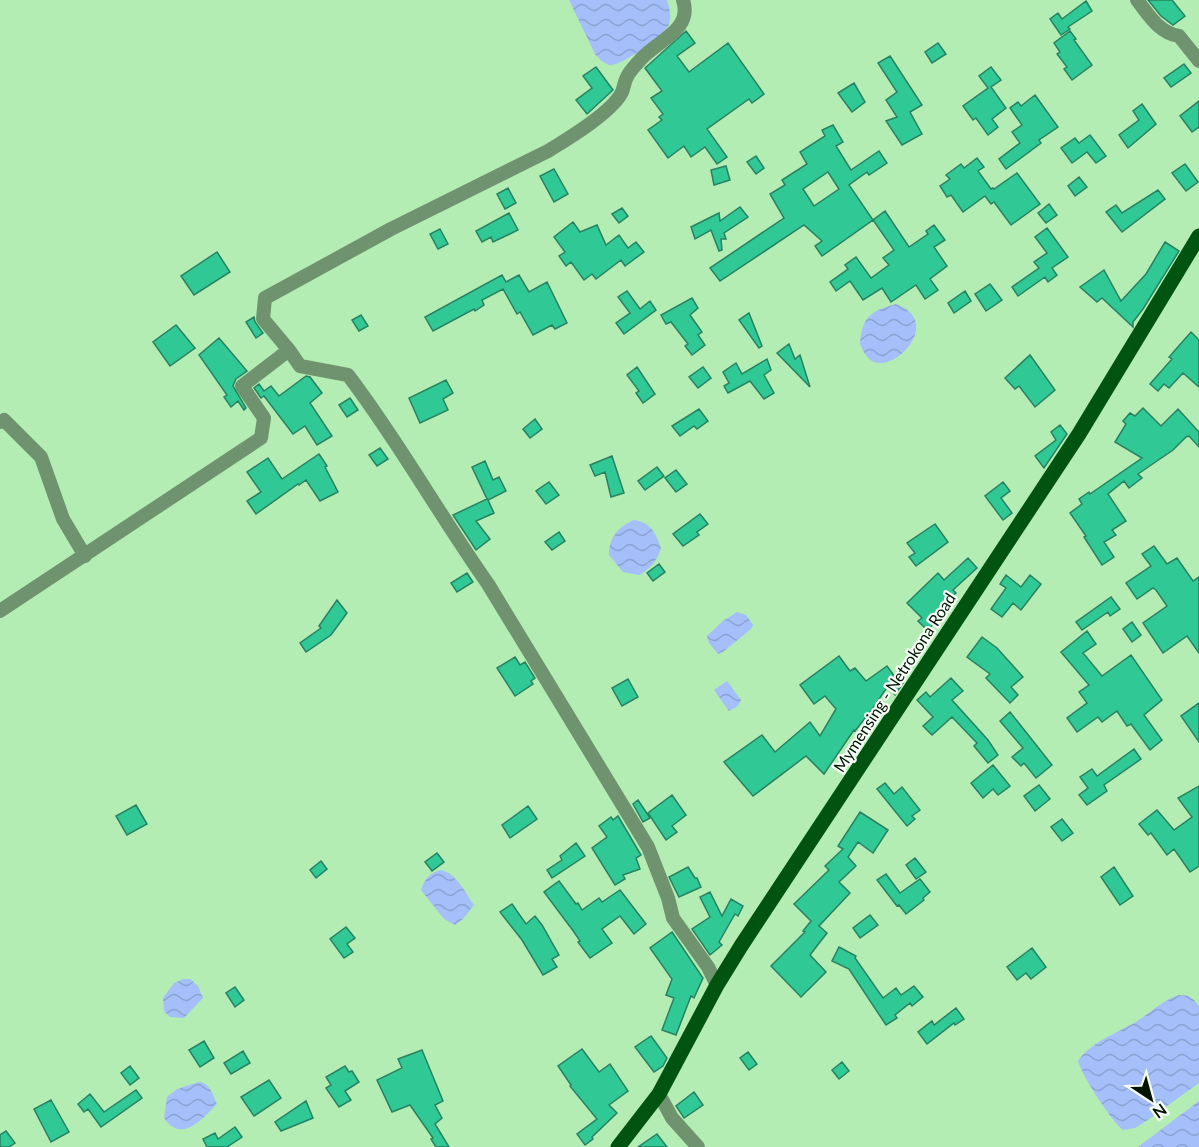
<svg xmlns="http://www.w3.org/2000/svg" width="1199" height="1147" viewBox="0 0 1199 1147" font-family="Lato,sans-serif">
  <defs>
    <pattern id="water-waves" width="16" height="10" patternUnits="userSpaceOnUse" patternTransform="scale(1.5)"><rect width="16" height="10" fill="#a4bff9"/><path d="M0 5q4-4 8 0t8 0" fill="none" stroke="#8ba3d4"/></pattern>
  </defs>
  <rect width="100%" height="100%" fill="#b3edb3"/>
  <path fill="url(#water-waves)" d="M569 0H667C669 7 672 16 669 24 666 35 622 65 611 65 604 64 599 59 595 54Z
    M896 304C940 320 902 365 879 363 869 363 863 352 860 344 862 316 871 311 896 304Z
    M634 520C651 522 656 534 661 548 658 560 649 570 639 575L623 572 609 555C609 537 618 527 634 520Z
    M737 612 746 615 753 625 751 629 723 652 718 654 709 643 707 636 723 621Z
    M727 681 741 700 738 706 729 711 714 690Z
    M441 870C457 874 465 892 474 905L463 919 455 925 444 919 421 890C424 879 431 872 441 870Z
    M183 979H190L198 986 203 998 184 1018 170 1017 164 1011 163 998 174 983Z
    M1179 995C1190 995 1193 998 1199 1006V1083L1142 1124 1135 1128 1123 1130C1112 1122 1081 1074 1078 1061 1091 1042 1117 1033 1136 1022 1150 1013 1163 1000 1179 995Z
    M199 1082C210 1083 213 1095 217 1104 202 1119 182 1144 164 1118L167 1097 177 1089Z
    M1199 1101V1147H1138Z"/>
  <path fill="#30c996" stroke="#288161" stroke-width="1.5" fill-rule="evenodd" d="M1148 0H1172L1185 16 1173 25 1161 16Z
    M1086 1 1092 11 1068 27 1070 29 1061 35 1050 19 1058 13 1062 19Z
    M686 31 695 43 677 56 689 72 728 43 764 94 752 103 749 99 707 129 727 157 717 164 705 147 691 157 684 146 668 158 648 130 662 120 659 117 663 114 651 98 662 91 645 68Z
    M1070 31 1076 39 1074 40 1092 65 1072 80 1064 69 1067 67 1057 54 1060 52 1054 43Z
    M938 43 946 54 932 63 925 52Z
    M890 56 922 105 910 112 922 134 902 145 886 121 897 117 886 100 897 92 878 63Z
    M1184 64 1191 73 1171 87 1164 78Z
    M596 67 613 90 587 114 576 100 592 88 583 76Z
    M991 67 1001 80 991 87 1006 108 992 119 998 127 988 135 976 118 973 120 963 106 988 88 979 76Z
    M854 83 865 102 852 112 838 93Z
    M1035 95 1058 127 1039 140 1041 143 1006 169 999 159 1020 143 1012 132 1022 125 1010 108 1018 102 1021 106Z
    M1199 101V127L1192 132 1180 116Z
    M1142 104 1156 124 1128 148 1119 135 1139 120 1133 111Z
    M833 125 843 142 836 146 851 170 879 151 887 163 869 175 867 172 849 185 873 220 822 256 815 246 822 241 804 225 720 281 710 268 784 218 770 194 785 185 782 180 807 164 800 152 825 136 822 130ZM828 172 839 189 814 206 803 189Z
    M1090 135 1106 156 1096 163 1087 152 1072 163 1061 148 1075 138 1079 143Z
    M756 156 764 168 756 174 747 162Z
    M977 158 984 167 978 171 991 189 993 188 994 189 1017 173 1040 204 1011 225 994 202 991 204 985 196 963 212 951 195 947 197 940 186 950 179 946 175 961 164 964 168Z
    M1185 164 1198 182 1186 191 1172 173Z
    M726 166 730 180 714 185 711 170Z
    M554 169 568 194 554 202 540 176Z
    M1079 177 1087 187 1075 196 1068 186Z
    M508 188 516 203 505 209 497 194Z
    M1158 190 1165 199 1122 232 1106 212 1116 205 1122 213Z
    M1049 204 1057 215 1046 223 1038 213Z
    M740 207 748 217 724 233 726 239H721L722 250 719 251 711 230 695 239 691 227 719 213 720 221Z
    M622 208 628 216 619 223 612 214Z
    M885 211 909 247 928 234 926 231 934 225 945 240 934 247 947 266 930 279 938 290 925 299 916 285 891 302 882 288 863 300 850 281 836 291 830 282 848 269 845 265 856 257 871 278 889 265 883 258 894 250 873 220Z
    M509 213 518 230 493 242 491 237 482 242 476 231Z
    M573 222 580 232 597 225 606 245 619 235 628 248 636 242 644 252 625 266 621 260 596 279 592 274 584 280 571 262 566 266 559 256 565 252 554 237Z
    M1047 228 1068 257 1052 268 1057 275 1048 282 1045 277 1018 296 1012 287 1039 268 1034 262 1047 253 1035 237Z
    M440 229 448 244 438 249 430 234Z
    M1165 242 1179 251 1143 309 1133 322V327L1102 298 1097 302 1080 287 1104 270 1121 301 1146 274Z
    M217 252 230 272 194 295 181 276Z
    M502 275 506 282 519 275 529 292 547 282 567 323 555 329 552 325 533 335 520 312 517 314 503 289 482 300 484 305 475 311 474 309 433 331 425 317Z
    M990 284 1002 300 986 311 975 294Z
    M627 291 640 309 650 301 656 310 624 334 616 323 630 313 618 297Z
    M965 291 971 301 954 313 948 303Z
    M692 298 698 308 690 315 702 332 698 335 705 345 692 355 685 346 688 344 671 322 666 324 661 315Z
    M749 313 762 346 759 348 739 320Z
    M361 315 368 326 359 331 352 320Z
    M254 317 255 322 263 333 256 338 246 322Z
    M176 325 195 348 170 366 153 342Z
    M1191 332 1199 340V387L1183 373 1169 388 1164 384 1158 391 1150 384 1172 359 1169 357Z
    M219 338 247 371 236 379 233 386 246 408 244 410 238 401 231 407 224 397 227 395 199 355Z
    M789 344 795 359 800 355 810 387 777 353Z
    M1030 355 1055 390 1035 407 1019 386 1015 389 1005 378Z
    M767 359 771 370 764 375 774 393 764 399 750 381 728 393 724 386 729 383 723 372 736 363 742 374Z
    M637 367 655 394 643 403 636 393 639 391 627 375Z
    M703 367 711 378 698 388 689 377Z
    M306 376 310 377 322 393 310 403 332 436 317 445 305 426 293 434 264 396 261 398 254 388 259 384 264 391 271 386 279 396Z
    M446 380 453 393 443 399 448 410 420 423 409 398Z
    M350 398 358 410 347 417 339 405Z
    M1143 408 1161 426 1178 409 1199 432V447L1189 436 1186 437 1173 450 1138 474 1142 478 1129 488 1124 481 1108 494 1126 521 1112 530 1116 535 1104 542 1114 557 1102 565 1084 537 1086 536 1070 513 1082 504 1079 499 1089 492 1090 494 1142 458 1115 442 1126 424 1123 421 1130 413 1135 416Z
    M699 409 708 421 697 429 694 426 680 436 672 426Z
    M535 419 542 429 530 438 523 429Z
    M1060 425 1067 434 1044 468 1035 456 1056 440 1051 432Z
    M380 448 388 459 377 466 369 455Z
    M319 454 327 466 325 467 338 492 320 501 306 480 299 485 298 484 256 514 247 501 261 492 247 472 268 458 282 479Z
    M612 456 624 493 611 497 605 472 595 476 590 465Z
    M485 461 493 480 499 477 506 491 488 500 494 513 476 521 490 539 476 550 453 515 487 499 472 467Z
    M657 467 664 476 645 490 638 481Z
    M676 470 687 484 676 492 665 478Z
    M549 482 559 495 546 504 536 491Z
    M1003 482 1010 491 1001 498 1012 513 1003 520 985 496Z
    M700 514 708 524 697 532 699 535 683 546 673 534Z
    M935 524 948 542 916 566 909 557 915 553 907 543Z
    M559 532 565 541 552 550 545 542Z
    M1154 546 1167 564 1177 558 1193 581 1199 577V653L1187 636 1163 653 1143 623 1167 606 1156 590 1153 588 1137 599 1126 583 1151 566 1142 554Z
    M968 558 977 568 953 590 956 593 938 609 944 615 927 630 918 621 922 618 907 603 938 573 944 580Z
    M659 564 665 572 653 581 647 573Z
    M467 573 473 582 457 592 451 583Z
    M1006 575 1021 587 1030 575 1041 584 1021 610 1013 603 1002 617 991 609 1006 588 1000 584Z
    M1111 597 1120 609 1110 616 1108 612 1082 630 1076 622Z
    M337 600 347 613 331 635 306 652 300 643 321 628 319 626Z
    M1132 622 1141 635 1132 642 1123 629Z
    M1087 631 1096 644 1083 653 1102 676 1131 655 1162 700 1144 715 1162 740 1150 750 1131 724 1127 726 1117 711 1102 722 1098 717 1077 732 1067 718 1087 703 1079 692 1089 685 1061 652Z
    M982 637 997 648 1023 677 1011 687 1018 695 1010 703 986 678 990 674 967 657Z
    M839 656 850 671 855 668 866 681 887 666 898 681 901 680 903 683 895 695 888 686 873 708 855 731 854 730 824 774 806 756 753 796 724 762 762 735 775 752 810 722 820 736 836 709 825 696 814 704 800 685Z
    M515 657 520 665 525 662 535 678 531 681 533 684 515 696 497 668Z
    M951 678 963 691 952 700 988 740 998 755 988 763 974 746 977 743 952 717 932 735 923 726 933 717 917 700 926 692 930 697Z
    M628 679 638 697 622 706 612 688Z
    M1199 703V742L1181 716Z
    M1010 712 1052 765 1036 778 1024 763 1021 766 1012 757 1023 748 1000 721Z
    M1134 749 1141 759 1104 785 1107 791 1087 805 1079 795 1088 788 1080 777 1092 769 1097 776Z
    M993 765 1010 786 998 795 993 789 983 798 971 783Z
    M885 783 894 794 902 787 920 810 912 816 915 819 907 826 877 789Z
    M1039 785 1050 799 1035 811 1024 796Z
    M1199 786V866L1190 872 1174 849 1167 855 1151 833 1148 835 1139 824 1157 810 1174 830 1192 817 1178 798Z
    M672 795 686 815 672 826 677 832 666 840 648 813Z
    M638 800 650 818 643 822 633 804Z
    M136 805 147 824 127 835 116 816Z
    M528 806 537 819 510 838 502 825Z
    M860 812 888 830 873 853 858 842 848 857 856 866 839 882 850 893 819 926 827 933 810 955 826 972 801 997 771 966 805 932 803 931 811 921 794 904 829 870 825 866 843 849 838 846Z
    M618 816 641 855 636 858 640 869 623 875 625 879 615 885 592 848 607 837 599 826 611 817 613 820Z
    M1062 819 1073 833 1062 841 1051 827Z
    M576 843 585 856 552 878 547 870 562 860 560 856Z
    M437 853 444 862 432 871 425 862Z
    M915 858 926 872 916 879 906 865Z
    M321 861 327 869 316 878 310 870Z
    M688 867 695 878H697L701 887 679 897 669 877Z
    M1114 867 1133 896 1120 905 1101 877Z
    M886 874 900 893 920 879 930 892 923 898 924 900 906 914 899 905 897 906 877 880Z
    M559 881 576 904 578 903 582 910 599 898 602 902 620 890 646 924 634 934 620 916 602 929 612 943 590 958 578 942 580 941 574 932 544 892Z
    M710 892 722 916 731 899 743 906 738 916 735 914 719 942 722 945 710 955 692 929 710 917 700 897Z
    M512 904 526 924 535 916 542 925 559 955 552 959 557 967 543 975 522 940 500 912Z
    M870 915 878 925 860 938 853 928Z
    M346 927 355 938 347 944 353 952 344 958 330 939Z
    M672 932 703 978 694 998 691 996 676 1035 662 1030 674 998 666 995 672 979 650 948Z
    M839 947 856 956 855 958 883 998 896 988 901 995 914 986 923 997 912 1006 910 1003 895 1015 897 1018 886 1025 849 969 832 961Z
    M1032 948 1046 967 1031 979 1026 973 1017 980 1007 967Z
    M235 987 244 1000 235 1007 226 993Z
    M956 1008 964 1019 955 1025 954 1023 927 1044 918 1032 932 1021 934 1025Z
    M651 1036 667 1058 663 1066 654 1072 635 1047Z
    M204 1041 214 1058 200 1067 189 1050Z
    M582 1049 599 1072 610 1064 628 1091 609 1105 617 1113 592 1137 593 1139 585 1145 577 1134 597 1119 570 1086 571 1085 558 1066Z
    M422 1050 443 1101 435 1105 442 1118 435 1124 449 1147H436L431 1139 433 1138 410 1105 392 1112 377 1080 402 1068 398 1059Z
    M243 1051 250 1063 231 1074 224 1063Z
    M748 1052 757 1064 749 1070 740 1058Z
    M842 1062 849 1071 839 1079 832 1070Z
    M130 1066 139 1078 130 1085 121 1073Z
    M345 1066 349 1072 352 1071 359 1082 345 1091 351 1100 339 1107 326 1088 331 1085 326 1077Z
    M269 1080 281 1098 254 1116 241 1097Z
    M136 1090 142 1098 101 1127 88 1109 84 1112 78 1104 90 1094 104 1112Z
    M694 1092 703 1105 684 1118 676 1106Z
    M51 1100 69 1132 51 1142 34 1109Z
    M306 1101 313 1118 281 1131 275 1122Z
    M235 1127 242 1137 227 1147H207L203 1139 215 1133 218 1139Z
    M6 1131 15 1143 9 1147H0V1135Z
    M657 1134 667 1147H638Z"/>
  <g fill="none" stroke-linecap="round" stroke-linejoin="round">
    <path stroke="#6f926f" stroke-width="14" d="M1137 0C1149 15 1159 33 1179 36L1199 61
      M289 350 300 366 348 375C399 442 440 516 488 584L648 847 668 898 673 918 708 967 717 985
      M0 422 4 420 41 457 63 519 85 556
      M0 611 261 438 264 418 242 386 289 350 263 319 265 298 391 229 548 151C569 138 609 114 621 94 624 89 624 82 627 77 630 70 637 64 641 59 658 40 693 30 683 0
      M659 1094 672 1118 698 1147"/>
    <path stroke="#005410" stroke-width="15" d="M618 1147 659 1094 717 985 741 946 1079 434 1199 236"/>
  </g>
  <g text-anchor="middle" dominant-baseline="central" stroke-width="4.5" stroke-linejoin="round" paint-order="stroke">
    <g font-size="16" fill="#011402" stroke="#f8fef8">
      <text transform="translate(894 682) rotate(-57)">Mymensing - Netrokona Road</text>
    </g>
  </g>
  <g transform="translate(1151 1099) rotate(144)" stroke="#f8fef8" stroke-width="4.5" paint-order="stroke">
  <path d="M0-4.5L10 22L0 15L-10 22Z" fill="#011402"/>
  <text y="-9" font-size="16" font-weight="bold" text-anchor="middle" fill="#011402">N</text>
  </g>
</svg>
